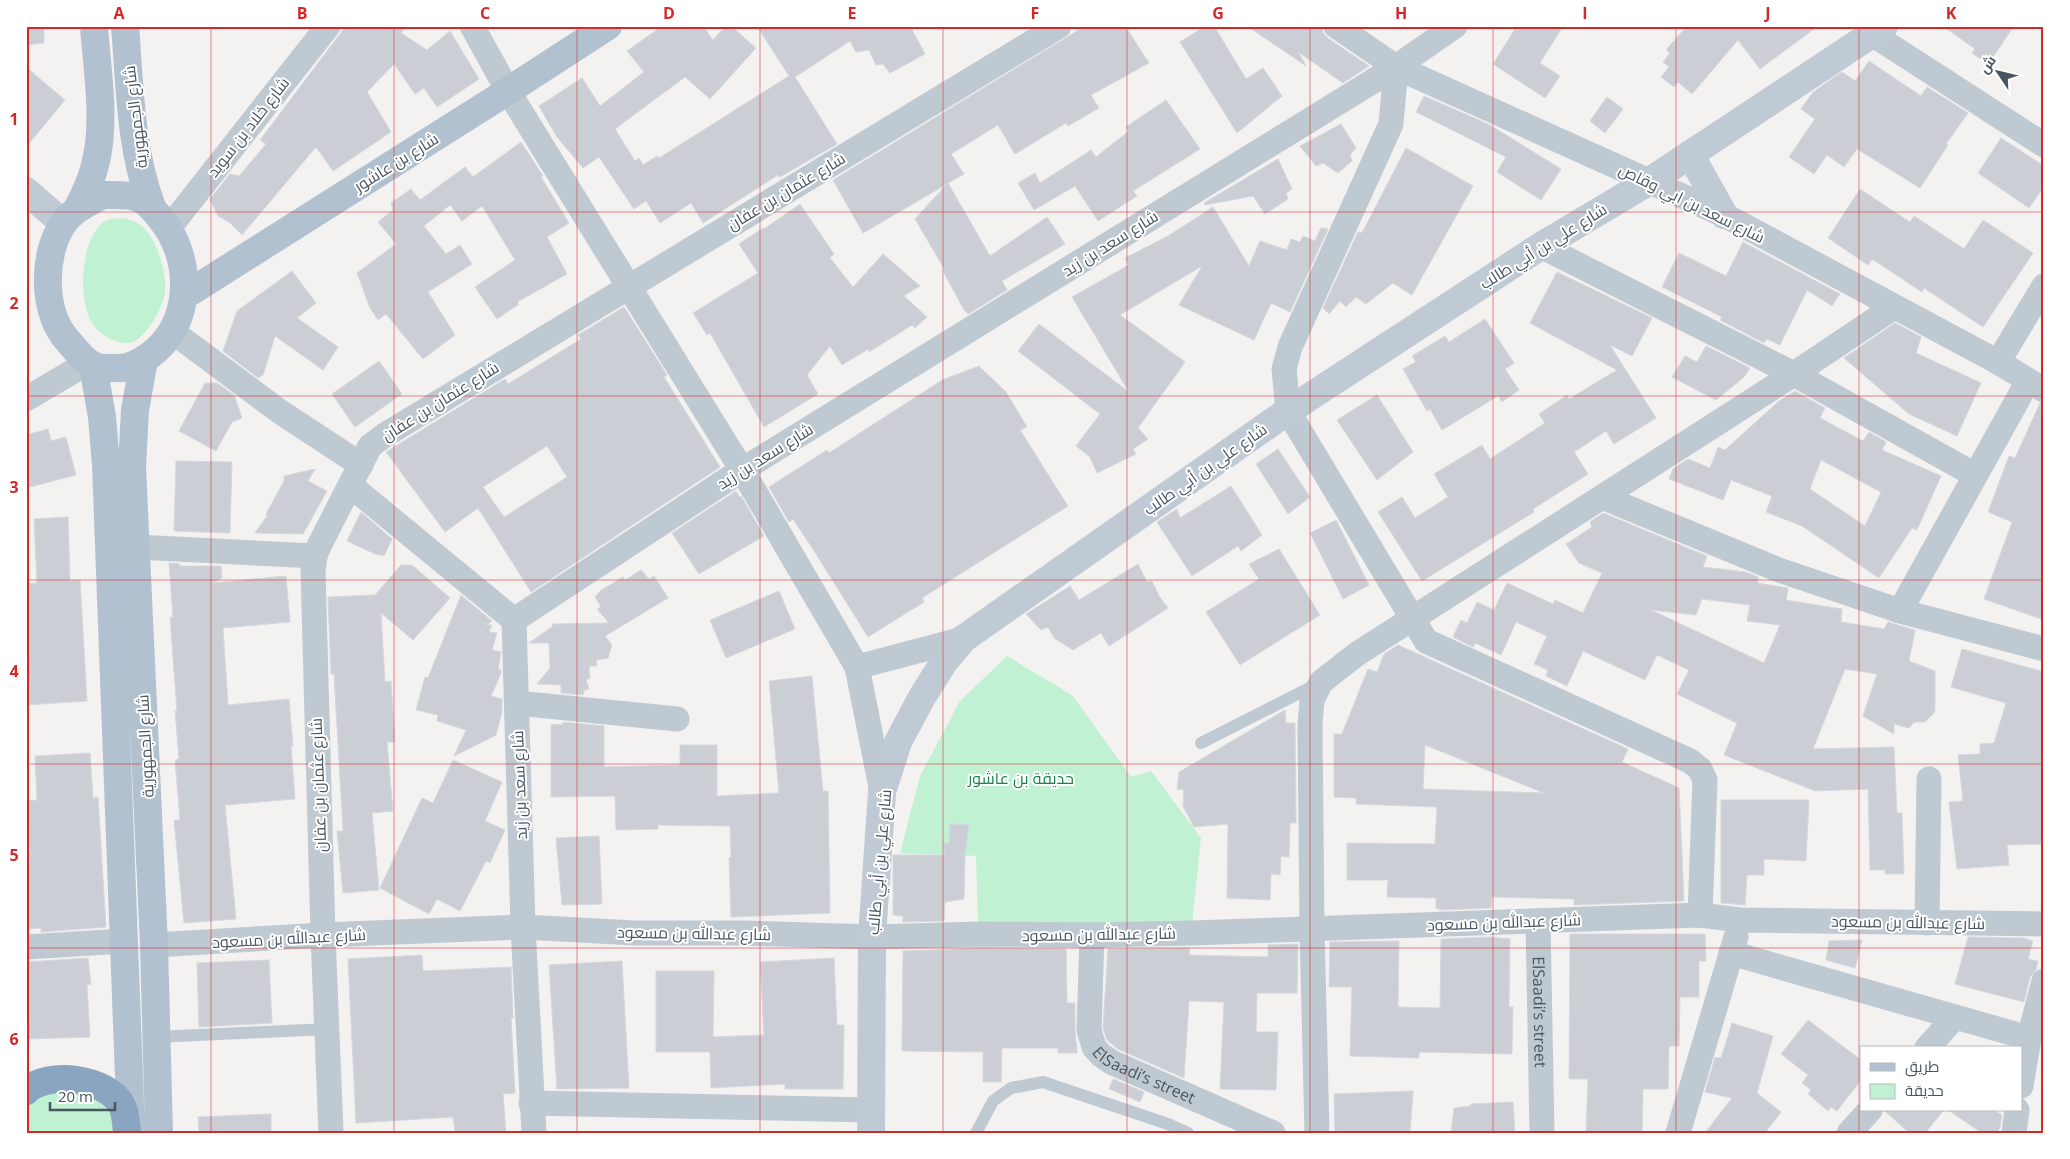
<svg xmlns="http://www.w3.org/2000/svg" width="2070" height="1159" viewBox="0 0 2070 1159" font-family="'Open Sans',Cairo,sans-serif">
  <rect width="100%" height="100%" fill="#f4f1f1"/>
  <path fill="#c0f1d2" d="M124 218C133 221 141 223 147 231 158 245 167 274 165 292 163 309 143 347 123 343 111 341 98 333 92 323 77 301 80 230 109 219 113 218 120 219 124 218Z
    M1007 656 1072 695 1131 777 1151 771 1201 838 1192 924 978 926 976 856 900 853 920 776 960 701Z
    M65 1090 86 1093 102 1103 115 1121 116 1133H26V1107L30 1100Z"/>
  <path fill="#cbced4" stroke="#d5d8dd" fill-rule="evenodd" d="M26 26H44V43L26 45Z
    M346 26H407L401 33 427 50 450 31 479 79 437 107 424 88 415 94 394 64 367 92 391 132 333 171 316 147 242 235 229 222 218 216 210 199 230 174 239 176 266 144 260 140Z
    M662 26H703L713 40 726 26H731L756 48 710 99 685 77 615 129 635 161 639 158 643 165 657 156 659 158 789 76 757 26H910L925 54 890 73 883 64 876 65 869 50 856 52 850 41 795 77 837 144 780 177 778 175 703 223 691 203 660 223 646 201 634 209 599 157 583 168 557 137 539 106 582 78 600 106 644 72 627 51Z
    M1085 26H1125L1149 63 1091 95 1099 108 1068 126 1066 123 1015 154 998 125 951 154 964 174 948 183 990 256 1047 217 1065 244 1002 281 1007 290 968 314 964 310 943 271 945 270 915 219 947 184 863 233 833 180Z
    M1205 26H1214L1246 79 1263 68 1282 96 1237 133 1180 42Z
    M1247 26H1322L1323 33 1329 39 1369 66 1343 83 1298 52 1306 66Z
    M1517 26H1563L1540 63 1560 76 1545 98 1493 64Z
    M1687 26H1818L1760 69 1738 40 1692 94 1678 82 1674 87 1661 77 1669 67 1663 62 1670 53 1666 50Z
    M1943 26H2014L1991 60 1989 59 1986 63 1972 53 1975 49Z
    M1869 61 1921 96 1927 87 1968 113 1946 144 1948 145 1920 188 1857 149 1844 167 1827 155 1814 174 1789 157 1815 119 1801 109 1813 92 1842 72 1855 81Z
    M26 67 65 100 26 147Z
    M1424 96 1490 125 1561 169 1541 200 1497 172 1506 157 1416 112Z
    M1607 97 1623 109 1605 133 1590 121Z
    M1166 100 1200 149 1133 191 1137 196 1098 221 1075 186 1034 210 1018 183 1035 173 1040 183 1091 150 1096 157 1129 131 1126 127Z
    M1341 124 1356 148 1350 155 1352 161 1338 173 1323 163 1316 166 1300 146Z
    M2001 138 2044 166V186L2029 208 1978 173Z
    M521 142 543 176 541 177 569 223 547 237 567 274 517 302 519 304 497 319 475 287 515 260 482 206 462 221 450 205 424 226 446 254 460 245 472 264 428 292 455 335 423 359 386 314 378 320 370 308 357 273 396 244 378 222 393 210 391 203 411 189 420 200 465 167 473 177Z
    M1406 148 1473 186 1412 295 1393 283 1366 304 1356 297 1346 307 1340 301 1329 314 1323 308 1358 232 1362 233Z
    M1278 159 1292 189 1286 193 1288 199 1265 214 1253 196 1205 205 1204 203Z
    M1860 189 1910 222 1914 216 1964 249 1983 220 2033 253 1983 327 1924 288 1922 292 1872 259 1868 265 1828 238Z
    M800 204 834 254 830 258 853 287 883 254 920 286 904 296 927 317 915 328 912 325 869 352 868 349 842 365 830 346 807 375 818 394 764 427 710 333 707 335 693 313 758 273 739 244 763 228 764 229Z
    M1213 207 1249 266 1260 241 1287 250 1291 239 1300 242 1303 236 1315 241 1321 228 1328 229 1290 312 1271 303 1254 340 1179 305 1202 266 1120 315 1185 362 1138 428 1148 439 1133 449 1136 454 1097 473 1090 457 1076 446 1100 414 1018 351 1039 324 1129 392 1072 297 1129 265 1125 258 1168 236Z
    M1743 242 1840 294 1832 306 1807 290 1780 345 1767 339 1764 343 1720 320 1722 317 1662 287 1679 253 1726 276Z
    M292 271 316 303 297 318 338 347 323 370 275 336 263 375 258 378 223 351 237 311Z
    M1557 272 1652 318 1632 356 1610 345 1656 418 1614 444 1606 431 1574 452 1588 474 1533 509 1534 512 1422 581 1378 512 1402 497 1415 518 1448 497 1434 474 1482 445 1490 459 1545 423 1539 414 1567 395 1569 399 1617 370 1530 323Z
    M624 307 667 375 664 377 720 467 531 592 478 508 445 532 386 452 505 379 508 384 581 339 578 335ZM547 446 567 477 504 517 483 487Z
    M1485 319 1514 363 1505 369 1519 390 1502 402 1498 396 1442 430 1430 409 1427 411 1403 369 1416 362 1412 356 1445 336 1449 342Z
    M1895 323 1921 337 1916 353 1981 383 1957 436 1909 414 1844 358Z
    M1706 346 1750 368 1744 377 1716 400 1672 377 1685 356 1697 362Z
    M379 361 402 394 355 427 332 394Z
    M979 366 1006 392 1027 427 1020 430 1068 506 922 598 924 602 868 637 816 554 793 519 789 522 769 487 827 450 829 453 942 380Z
    M205 383H217L234 395 242 418 232 422 216 451 179 431Z
    M1795 391 1825 408 1820 418 1863 441 1869 432 1886 442 1882 450 1941 476 1917 530 1912 528 1879 578 1802 526 1766 512 1772 496 1731 480 1723 500 1669 479 1673 469 1688 459 1710 468 1718 447 1725 450 1779 401ZM1821 460 1881 492 1865 526 1810 489Z
    M1377 395 1413 452 1377 480 1337 420Z
    M2040 403 2044 404V620L1984 599 2012 522 1988 512 2009 456 2015 458Z
    M48 429 51 441 66 437 76 475 26 488V435Z
    M1278 449 1310 497 1288 514 1256 464Z
    M176 461 232 462 230 533 174 531Z
    M315 469 308 481 327 491 303 534 255 533 267 516 266 514 284 481V476Z
    M1231 486 1262 535 1241 551 1238 546 1192 576 1157 522 1177 509 1180 518Z
    M736 491 739 497 741 496 764 536 699 574 672 533Z
    M361 512 392 539 384 556 375 554 347 541Z
    M1603 513 1707 556 1703 567 1746 572 1758 577V583L1788 588 1786 600 1842 609 1841 622 1884 629 1888 622 1915 630 1909 661 1935 671V710L1933 714 1925 722H1914L1909 728 1894 724V734L1863 716 1877 674 1845 669 1813 749 1894 747 1897 813H1902L1904 874H1885V870H1870L1868 789 1815 791 1724 755 1737 723 1677 694 1689 670 1657 655 1645 680 1583 651 1567 686 1546 676 1548 670 1534 664 1547 636 1516 622 1501 655 1475 643 1473 647 1453 637 1461 620 1467 623 1477 602 1494 610 1507 583 1553 604 1555 600 1583 613 1602 573 1579 563 1566 544 1592 527 1590 522ZM1702 599 1750 605 1747 621 1780 625 1764 663 1651 610 1696 615Z
    M68 517 70 581 80 580 87 701 26 705V584L37 583 34 519Z
    M1336 520 1369 585 1343 599 1310 533Z
    M1279 549 1320 615 1240 665 1206 612 1259 579 1249 564Z
    M169 563 179 564 180 566H221L222 578 212 583 286 576 290 622 223 628 228 705 289 699 293 746H291L295 799 225 805 236 919 184 923 174 820H180L175 760 179 759 175 711H177L170 617H173Z
    M1138 564 1147 582 1152 581 1159 596 1168 608 1109 646 1101 633 1073 650 1054 638 1048 627 1041 630 1026 614 1070 586 1079 600Z
    M401 565H412L450 598 413 640 381 613 385 682 391 681 395 742H387L393 811 372 813 379 890 343 893 337 831H343L334 674H331L328 597 375 595Z
    M641 570 649 579 654 576 668 598 605 636 612 645 608 658 596 660 597 666H589L590 678 586 680 589 689 584 690 583 695 561 693V685L537 684 550 668 549 643H529L552 627 553 624 609 623 597 609 601 607 595 597 600 591 623 577 625 580Z
    M779 591 795 629 726 658 710 620Z
    M461 595 492 621 486 625H492L489 632 497 633 492 650 501 652 498 670H501V673L491 696 502 699V712L496 735 454 756 466 730 437 721 438 715 416 710 425 677 428 678Z
    M1398 645 1628 749 1622 762 1679 788 1684 901 1574 905V899L1492 897 1491 908 1442 910 1436 908V898L1387 897 1388 880H1347V843L1435 844 1437 807 1356 804V798L1334 797V734H1342L1368 669 1377 672 1384 654ZM1425 745 1544 793 1423 789Z
    M1962 649 2044 672V844L2007 845 2009 865 1957 869 1949 802 1963 801 1958 755 1980 754V744L1994 743 2006 703 1951 687Z
    M812 676 823 791H828L830 913 731 917 729 858 731 857 730 826 658 825V829L616 830 615 796 551 797V725L563 724V722L604 726V767L680 765V745H717V796L779 793 769 681Z
    M1285 710 1286 723H1295L1296 823H1290L1289 857 1281 856 1280 875 1271 874 1270 900 1227 898 1228 824 1194 827 1183 806 1184 790 1177 789 1179 772Z
    M90 753 93 798 98 797 106 927 41 932V928L26 929V853H30L27 801 37 800 35 756Z
    M453 760 502 782 485 821 505 830 490 863 486 861 460 911 437 899 429 914 380 888 422 798 433 803Z
    M1721 800H1809L1806 861 1764 859V875H1747L1745 905 1721 903Z
    M950 824 969 825 965 855 964 899 945 902 944 921 903 922V916L893 915V855H945L943 843H949Z
    M599 836 602 904 562 905 556 838Z
    M1570 934H1705L1706 961H1699V997H1680L1679 1046H1669L1668 1089H1643L1642 1133H1586L1588 1079H1569Z
    M1490 937 1510 939 1509 1007H1513L1512 1054 1419 1052V1058L1350 1056 1352 987H1329L1330 942 1399 941 1398 1007 1440 1008 1441 939Z
    M1968 937 2024 938 2033 941 2028 959 2038 961 2036 970 2030 977 2024 1002 1955 984Z
    M1862 940 1855 968 1826 960 1829 941Z
    M1298 944 1297 993H1257L1256 1032H1278L1276 1090 1220 1089 1224 1002 1189 1001 1184 1078 1118 1049 1107 1040 1103 1028 1108 949 1190 948 1189 955 1268 957V945Z
    M981 948 1066 949 1067 1003H1075V1030L1077 1053H1058V1048H1002L1001 1082H983V1052L902 1051 903 951Z
    M422 955 423 971 511 967 513 1018H511L515 1093 503 1094 506 1133H455L453 1117 356 1123 348 959Z
    M88 958 91 984 87 985 90 1037 26 1039V962Z
    M834 958 837 1025H844L843 1089H785V1084L711 1088 710 1052H656V971H714L713 1037 764 1035 760 962Z
    M269 960 272 1023 199 1027 197 963Z
    M622 961 629 1088 557 1089 549 965Z
    M1808 1020 1861 1060V1080L1837 1111 1831 1107 1828 1111 1808 1094 1811 1090 1802 1083 1808 1075 1781 1054Z
    M1732 1023 1773 1036 1757 1093 1781 1112 1765 1133H1705L1732 1098 1705 1092 1715 1057 1721 1058Z
    M1113 1079 1144 1092 1140 1102 1109 1089Z
    M1413 1091 1410 1133H1335L1334 1094Z
    M1513 1102 1515 1133H1451L1454 1108 1471 1106V1104Z
    M1884 1110H1944L1925 1133H1909Z
    M1948 1110H1994L2002 1115 2000 1127 1997 1133H1982Z
    M271 1114V1133H199L198 1117Z"/>
  <g fill="none" stroke-linecap="round" stroke-linejoin="round">
    <path stroke="#bfc9d1" stroke-width="12" d="M1201 743 1317 684
      M156 1037 327 1029
      M976 1133 993 1101 1011 1088 1043 1082 1168 1124 1188 1133"/>
    <g stroke="#bfc9d1" stroke-width="25">
      <path d="M472 26 508 91 742 470 857 667 882 792"/>
      <path d="M1336 26 1396 67 1724 215 1998 362 2044 390"/>
      <path d="M1872 34 2044 145"/>
      <path d="M1396 67 1391 124 1290 347 1284 369 1288 411 1426 641 1690 761 1700 769 1705 780 1700 915"/>
      <path d="M169 228 328 26"/>
      <path d="M1541 246 1794 374 1975 475"/>
      <path d="M173 332 279 411 361 465"/>
      <path d="M1998 362 2044 286"/>
      <path d="M26 399 89 362"/>
      <path d="M351 486 514 620"/>
      <path d="M1602 497 1779 570 1900 611 2028 381"/>
      <path d="M136 547 315 556"/>
      <path d="M1900 611 2044 649"/>
      <path d="M857 667 963 639"/>
      <path d="M517 703 677 719"/>
      <path id="s1" d="M1538 921 1542 1133"/>
      <path d="M1927 923 1929 779"/>
      <path id="s2" d="M1092 935 1089 1030 1094 1047 1101 1055 1111 1062 1273 1133"/>
      <path d="M154 945 323 935 523 927 635 933H744L872 937 981 934 1092 935 1192 933 1700 915 1740 920 2044 924"/>
      <path d="M26 947 124 941"/>
      <path d="M1731 953 2029 1038"/>
      <path d="M1927 1048 1955 1017"/>
      <path d="M2021 1086 2029 1038 2044 981"/>
      <path d="M531 1103 871 1110"/>
      <path d="M331 1133 323 935 313 571 315 556 320 544 370 446 385 435 1059 26"/>
      <path d="M534 1133 523 927 514 620 742 470 1396 67 1455 26"/>
      <path d="M1317 1133 1312 928 1310 725 1312 700 1321 682 1357 654 1794 374 1894 307"/>
      <path d="M1678 1133 1736 937"/>
      <path d="M1849 1133 1870 1110"/>
      <path d="M2014 1133 2017 1110"/>
    </g>
    <path stroke="#bfcad5" stroke-width="28" d="M1690 154 1724 215
      M26 191 63 223
      M871 1133 872 937 882 792 898 742 922 697 944 662 963 639 1288 411 1541 246 1650 181 1884 26"/>
    <path stroke="#b1c1d0" stroke-width="28" d="M125 26C130 87 130 149 152 207
      M102 195C112 195 126 194 136 197 147 201 154 210 161 219 194 259 193 325 149 356 138 364 128 369 115 368 109 368 97 368 92 365 83 360 75 349 68 341 42 313 42 255 63 224 72 210 88 203 102 195Z
      M77 209C84 196 90 183 94 169 107 125 97 71 94 26
      M184 296 508 91 608 26
      M144 360 135 410 132 467 154 945 159 1133
      M93 365 102 417 106 465 131 1130"/>
    <path stroke="#89a5c0" stroke-width="28" d="M26 1091C48 1070 108 1078 122 1106 126 1114 126 1124 127 1133"/>
  </g>
  <path fill="none" stroke="#d62828" stroke-width="1" stroke-opacity="0.55" d="M211 26V1133M394 26V1133M577 26V1133M760 26V1133M943 26V1133M1127 26V1133M1310 26V1133M1493 26V1133M1676 26V1133M1859 26V1133M26 212H2044M26 396H2044M26 580H2044M26 764H2044M26 948H2044"/>
  <g text-anchor="middle" dominant-baseline="central" stroke-width="4" stroke-linejoin="round" paint-order="stroke">
    <g font-size="16" fill="#495560" stroke="#fff">
      <text transform="translate(135 117) rotate(-97)">شارع الجمهورية</text>
      <text transform="translate(248 127) rotate(-52)">شارع خلاد بن سويد</text>
      <text transform="translate(396 162) rotate(-32)">شارع بن عاشور</text>
      <text transform="translate(786 191) rotate(-31)">شارع عثمان بن عفان</text>
      <text transform="translate(1692 203) rotate(26)">شارع سعد بن ابي وقاص</text>
      <text transform="translate(1110 243) rotate(-32)">شارع سعد بن زيد</text>
      <text transform="translate(1543 246) rotate(-32)">شارع علي بن أبي طالب</text>
      <text transform="translate(440 401) rotate(-32)">شارع عثمان بن عفان</text>
      <text transform="translate(765 456) rotate(-32)">شارع سعد بن زيد</text>
      <text transform="translate(1205 469) rotate(-35)">شارع علي بن أبي طالب</text>
      <text transform="translate(145 746) rotate(-93)">شارع الجمهورية</text>
      <text transform="translate(318 785) rotate(-92)">شارع عثمان بن عفان</text>
      <text transform="translate(519 785) rotate(-92)">شارع سعد بن زيد</text>
      <text transform="translate(879 862) rotate(-85)">شارع علي بن أبي طالب</text>
      <text transform="translate(1504 922) rotate(-2)">شارع عبدالله بن مسعود</text>
      <text transform="translate(1908 922) rotate(1)">شارع عبدالله بن مسعود</text>
      <text transform="translate(694 933) rotate(1)">شارع عبدالله بن مسعود</text>
      <text transform="translate(1099 934) rotate(-1)">شارع عبدالله بن مسعود</text>
      <text transform="translate(289 938) rotate(-3)">شارع عبدالله بن مسعود</text>
      <text stroke="none"><textPath href="#s1" startOffset="91">ElSaadi’s street</textPath></text>
      <text stroke="none"><textPath href="#s2" startOffset="171">ElSaadi’s street</textPath></text>
    </g>
    <g font-size="16" fill="#16844b" stroke="#fff">
      <text x="1021" y="778">حديقة بن عاشور</text>
    </g>
  </g>
  <rect width="2070" height="1159" fill="none" stroke="#ffffff" stroke-width="55"/>
  <rect x="1860" y="1046" width="162" height="65" fill="#ffffff" stroke="#b6bbbf"/>
  <rect x="1870" y="1063" width="25" height="8" fill="#b1c1d0" stroke="#b6bbbf"/>
  <text x="1905" y="1072" font-size="15" fill="#495560">طريق</text>
  <rect x="1870" y="1084" width="25" height="15" fill="#c0f1d2" stroke="#b6bbbf"/>
  <text x="1905" y="1096" font-size="15" fill="#495560">حديقة</text>
  <g transform="translate(1998 72) rotate(305)" stroke="#ffffff" stroke-width="4" paint-order="stroke">
  <path d="M0-4L9 19L0 12L-9 19Z" fill="#495560"/>
  <text y="-8" font-size="14" font-weight="bold" text-anchor="middle" fill="#495560">ش</text>
  </g>
  <path d="M50 1102v8h65v-8" fill="none" stroke="#495560" stroke-width="2.5"/>
  <text x="58" y="1102" font-size="15" fill="#495560" stroke="#ffffff" stroke-width="4" paint-order="stroke">20 m</text>
  <rect x="28" y="28" width="2014" height="1104" fill="none" stroke="#d62828" stroke-width="2"/>
  <g font-size="16" text-anchor="middle" font-weight="bold" fill="#d62828">
    <text x="119" y="19">A</text>
    <text x="302" y="19">B</text>
    <text x="485" y="19">C</text>
    <text x="669" y="19">D</text>
    <text x="852" y="19">E</text>
    <text x="1035" y="19">F</text>
    <text x="1218" y="19">G</text>
    <text x="1401" y="19">H</text>
    <text x="1585" y="19">I</text>
    <text x="1768" y="19">J</text>
    <text x="1951" y="19">K</text>
    <text x="14" y="125">1</text>
    <text x="14" y="309">2</text>
    <text x="14" y="493">3</text>
    <text x="14" y="677">4</text>
    <text x="14" y="861">5</text>
    <text x="14" y="1045">6</text>
  </g>
</svg>
